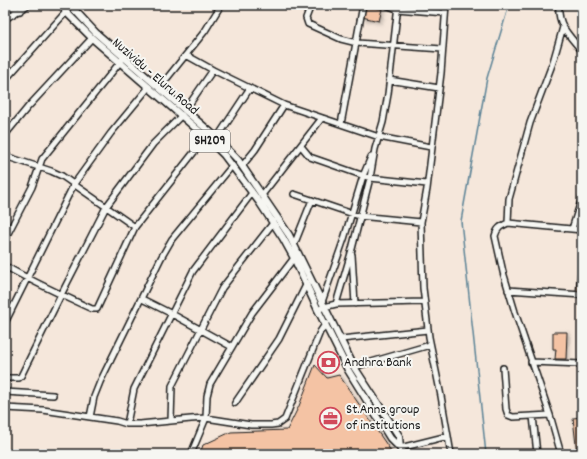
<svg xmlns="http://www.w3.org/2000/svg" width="587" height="459" viewBox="0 0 587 459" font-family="Dekko,sans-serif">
  <defs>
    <filter id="shadow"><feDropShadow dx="2" dy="2" stdDeviation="2" flood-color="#0004"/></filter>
  </defs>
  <rect width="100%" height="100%" fill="#f5e7db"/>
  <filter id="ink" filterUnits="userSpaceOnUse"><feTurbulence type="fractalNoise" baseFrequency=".025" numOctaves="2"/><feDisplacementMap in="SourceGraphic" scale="8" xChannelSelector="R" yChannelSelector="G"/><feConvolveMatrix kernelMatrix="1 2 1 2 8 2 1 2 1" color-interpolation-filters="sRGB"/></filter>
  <g filter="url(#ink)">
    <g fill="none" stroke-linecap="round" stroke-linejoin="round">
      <path stroke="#5c8396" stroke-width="1.5" d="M486 454 461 221 487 78 509 5"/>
    </g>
    <path fill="#f4c3a4" stroke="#1c1c1c" filter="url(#shadow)" d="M365 5 382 9 379 21 362 17Z
      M578 266 582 267V292L576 291Z
      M553 332H567L566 359H555L556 349H553Z
      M315 365 327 378 339 375 393 454H200L203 445 231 432 287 430 299 406Z
      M582 417V454H577L573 418Z"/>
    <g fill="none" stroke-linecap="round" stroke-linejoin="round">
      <defs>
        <path id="minor" d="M7 5 20 11
          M303 5 310 8
          M311 5 306 18 308 24 341 39 357 43 442 49
          M386 5 397 9 445 13
          M446 5 441 73 427 189 421 222 423 288 429 337 441 396 451 454
          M559 5C557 26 570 36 582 51
          M5 19 28 5
          M186 55 213 70 284 105 379 137 431 147
          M5 80 66 12
          M389 80 439 88
          M160 87 205 31 221 5
          M186 109 213 70
          M341 124 363 5
          M5 135 28 107 92 38
          M217 138 250 88
          M301 146 310 157 370 178 427 184
          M5 156 51 171 62 176 135 227
          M242 166 255 150 284 105
          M294 194 359 216 421 222
          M262 195 322 118
          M508 223 509 199 530 123 553 62 563 27
          M572 229 582 198
          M5 239 32 187 42 159 125 56
          M294 245 312 200
          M352 255 355 304
          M5 266C33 282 62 295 92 309H97L135 227 210 132
          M508 290 582 295
          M142 299 172 314 232 347
          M322 302 344 239 363 176 371 157
          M336 304 351 253 370 178 375 149 383 122 388 94 398 5
          M318 310 324 307 336 304 424 302
          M5 323 74 184 111 133 149 87
          M341 339 428 330
          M531 362 582 364
          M354 367 430 345
          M503 368 506 409 508 415 513 417 550 415
          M5 378H19L21 376 61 295 106 207 153 144 182 115
          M5 392 53 395
          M235 403 279 339 306 285
          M5 408 43 410 117 421 127 424H140L191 419 206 418 251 425H271L278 424 285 419 320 332 326 323
          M533 416 537 454
          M90 417 94 397 100 382 161 258 172 239 232 166
          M171 421 172 386 222 288 273 223
          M127 424 134 389 193 271 252 193
          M400 448 448 436
          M191 454 206 418 207 396 210 384 252 313 294 258
          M561 454 550 415 515 312 503 272 495 236C497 228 501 226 508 223L582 230"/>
        <path id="major" d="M62 5 66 12 92 38 206 137 224 155 260 203 283 238 294 258 318 310 348 370 390 438 400 448
          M70 5 96 33 217 138 238 160 289 235 354 367 399 436 400 448 404 454"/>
      </defs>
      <use href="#minor" stroke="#1c1c1c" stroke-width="8"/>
      <use href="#major" stroke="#1c1c1c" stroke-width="9"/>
      <use href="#minor" stroke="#f6f6f2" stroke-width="5"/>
      <use href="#major" stroke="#f6f6f2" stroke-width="6"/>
    </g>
  </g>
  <defs>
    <symbol id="bank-ring" viewBox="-11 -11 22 22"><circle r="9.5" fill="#f6f6f2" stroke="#d1495b" stroke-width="1.5"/><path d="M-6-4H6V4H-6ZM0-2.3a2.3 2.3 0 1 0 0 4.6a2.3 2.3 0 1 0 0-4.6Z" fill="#d1495b"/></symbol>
    <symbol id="office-ring" viewBox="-11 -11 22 22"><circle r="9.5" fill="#f6f6f2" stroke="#d1495b" stroke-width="1.5"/><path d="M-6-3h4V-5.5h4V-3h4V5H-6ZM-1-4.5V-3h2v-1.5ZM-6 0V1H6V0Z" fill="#d1495b"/></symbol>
  </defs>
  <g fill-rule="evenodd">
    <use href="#bank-ring" x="316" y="350" width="25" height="25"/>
    <use href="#office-ring" x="318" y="406" width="25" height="25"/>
  </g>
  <g text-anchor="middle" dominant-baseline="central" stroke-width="4" stroke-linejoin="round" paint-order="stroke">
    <rect fill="#f6f6f2" stroke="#5d5d5c" stroke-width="1" x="190" y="130" width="40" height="22" rx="3"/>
    <g font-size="13" font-weight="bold" fill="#1c1c1c">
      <text x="210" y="141">SH209</text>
    </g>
    <g font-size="14" fill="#1c1c1c" stroke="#f6f6f2">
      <text transform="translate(155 77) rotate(41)">Nuzividu - Eluru Road</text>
    </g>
    <g font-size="14" fill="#1c1c1c" stroke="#f6f6f2" text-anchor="start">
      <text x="344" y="363">Andhra Bank</text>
      <text x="346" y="410">St.Anns group<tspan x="346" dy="16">of institutions</tspan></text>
    </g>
  </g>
  <rect width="587" height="459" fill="none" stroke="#f6f6f2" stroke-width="20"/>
  <rect x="10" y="10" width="567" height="439" fill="none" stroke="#1c1c1c" stroke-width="1.5" filter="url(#ink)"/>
</svg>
